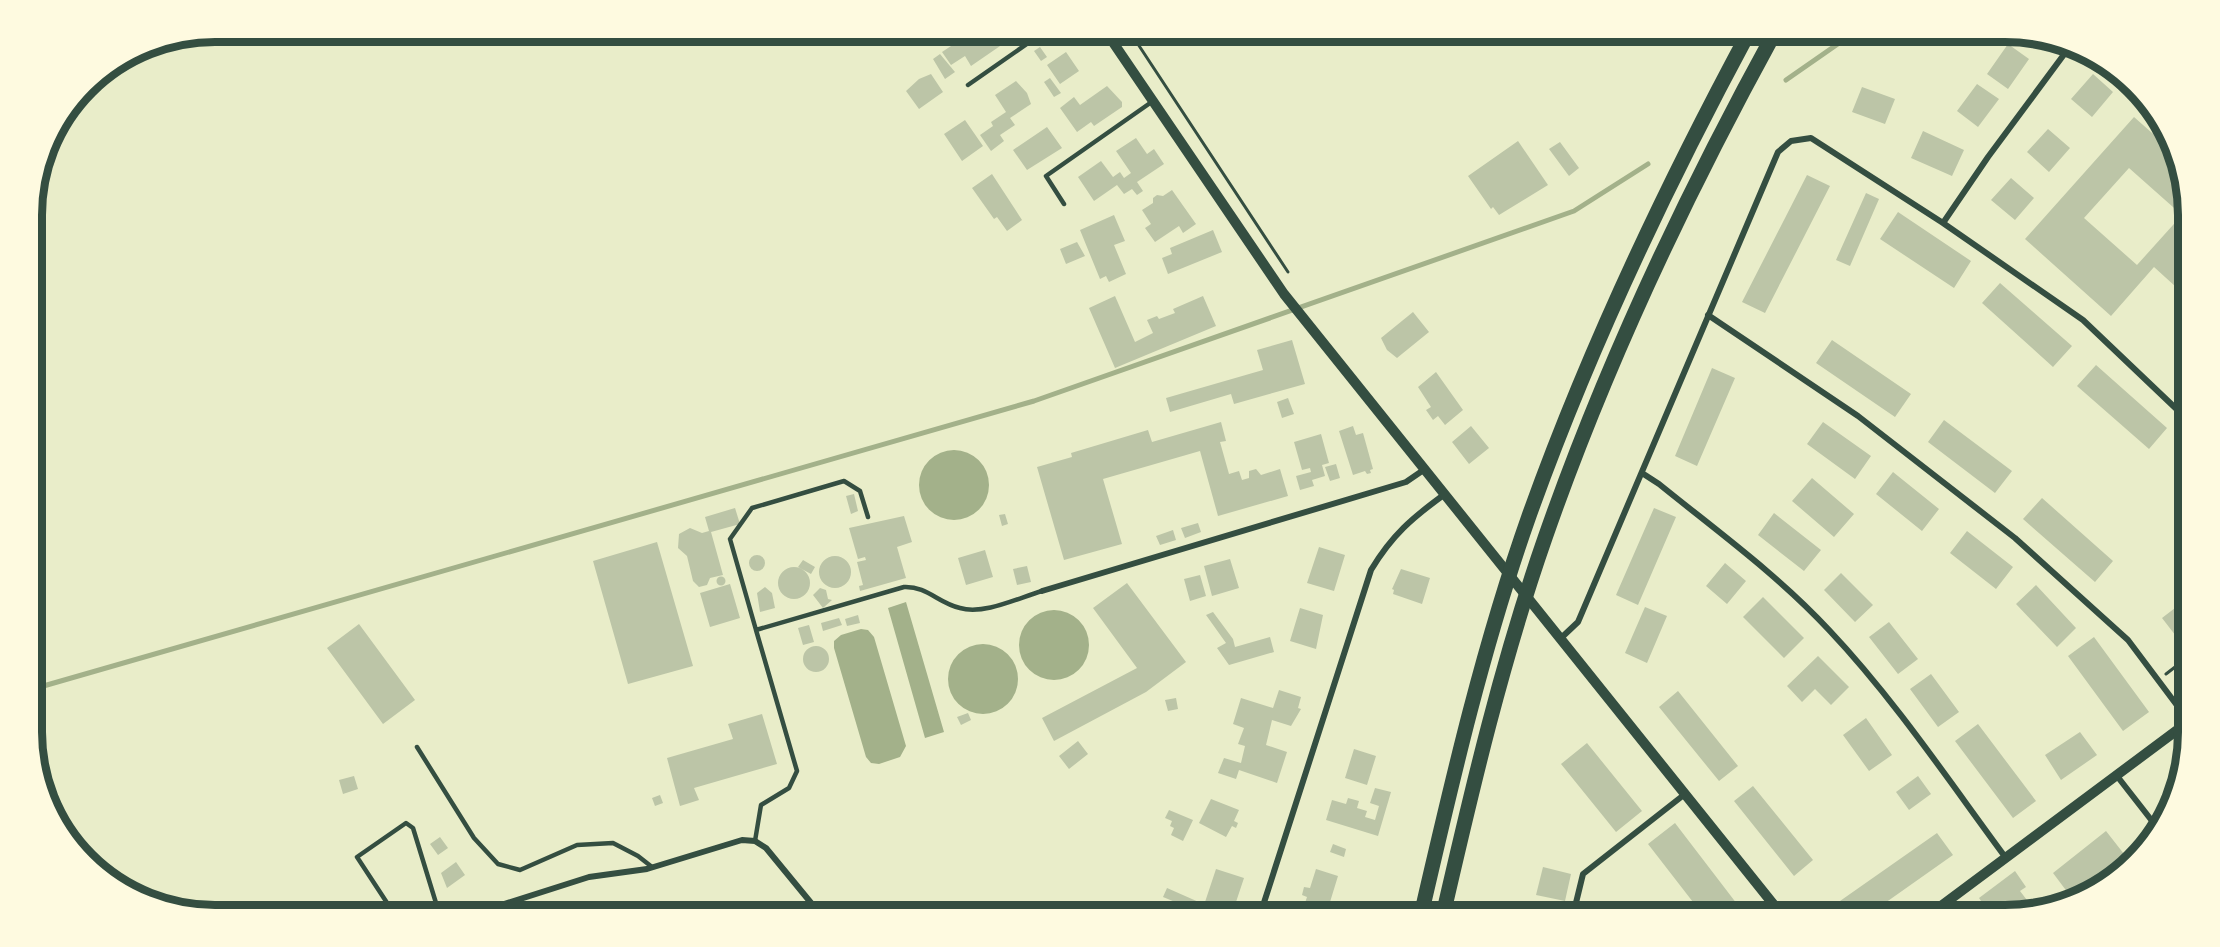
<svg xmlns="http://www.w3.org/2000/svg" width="2220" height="947" viewBox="0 0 2220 947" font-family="'Source Sans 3',sans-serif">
  <rect width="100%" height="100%" fill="#e9edc9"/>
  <path fill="#a3b18a" d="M919 485a35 35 0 1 1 70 0a35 35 0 1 1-70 0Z
    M906 602 944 732 925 738 888 608Z
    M1019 645a35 35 0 1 1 70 0a35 35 0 1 1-70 0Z
    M861 629 868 630 874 637 906 746 900 757 879 764 871 763 866 757 834 648V641L841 635Z
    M948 679a35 35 0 1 1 70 0a35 35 0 1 1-70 0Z"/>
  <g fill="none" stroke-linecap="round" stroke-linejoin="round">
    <path stroke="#a3b18a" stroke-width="5" d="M1786 80 1855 32
      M33 689 1034 401 1574 211 1648 164"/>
  </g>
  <path fill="#bcc5a7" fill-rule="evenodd" d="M972 32H994L1003 44 971 66 965 56 951 65 942 52Z
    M2008 44 2029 59 2008 89 1987 74Z
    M1040 47 1047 57 1041 61 1034 51Z
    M1066 52 1079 71 1060 84 1047 65Z
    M940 54 955 72 945 79 933 59Z
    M931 74 943 92 919 109 906 91 919 79Z
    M2093 74 2113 92 2092 117 2071 99Z
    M1050 78 1061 93 1054 97 1044 82Z
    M1016 81 1027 93 1031 104 1010 118 1015 125 1000 135 1004 141 991 151 980 135 993 126 991 122 1006 112 995 95Z
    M1977 84 1999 99 1978 127 1957 111Z
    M1107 86 1122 102V107L1094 126 1091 122 1077 132 1060 108 1074 97 1080 105Z
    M1862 87 1895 99 1885 124 1852 112Z
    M2134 117 2169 148 2187 191V297L2154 267 2111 316 2025 239ZM2129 168 2182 215 2137 265 2084 218Z
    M965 120 983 146 962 161 944 134Z
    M1047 127 1062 148 1027 170 1013 150Z
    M2048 129 2070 148 2049 172 2027 152Z
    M1923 131 1964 150 1952 176 1911 158Z
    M1136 138 1147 154 1154 149 1164 164 1137 182 1143 191 1137 195 1132 189 1124 194 1117 185 1094 201 1078 177 1101 161 1113 177 1120 172 1124 178 1131 173 1116 151Z
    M1518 141 1548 185 1499 215 1493 207 1491 209 1468 176Z
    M1560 142 1579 168 1569 176 1549 149Z
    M992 174 1022 220 1007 231 997 217 994 219 972 188Z
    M1807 175 1830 186 1765 313 1742 302Z
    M2011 178 2034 198 2015 220 1991 200Z
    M1172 190 1196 224 1183 233 1179 226 1155 242 1145 228 1151 224 1142 210 1153 203V198L1157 195 1163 196Z
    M1866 193 1879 199 1850 266 1836 260Z
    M1898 212 1971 261 1954 288 1880 239Z
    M1114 215 1125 241 1114 245 1126 274 1109 282 1106 276 1100 279 1080 230Z
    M1213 230 1222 252 1168 274 1162 258 1172 254 1170 248Z
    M1077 242 1085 256 1066 264 1060 249Z
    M2000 283 2072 346 2053 367 1982 303Z
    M1115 296 1135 342 1153 333 1147 320 1157 316 1159 319 1175 313 1173 309 1203 296 1216 326 1115 368 1089 308Z
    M1413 312 1429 332 1397 358 1387 350 1381 338Z
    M1292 340 1305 384 1234 404 1231 394 1170 412 1166 398 1263 370 1257 350Z
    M1832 340 1911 394 1895 417 1816 363Z
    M2096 365 2167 428 2149 449 2077 386Z
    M1712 368 1735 378 1697 466 1675 456Z
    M1436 372 1463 410 1445 425 1438 416 1433 420 1426 410 1431 407 1418 387Z
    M1288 398 1294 414 1282 418 1277 402Z
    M1944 420 2012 471 1995 493 1928 442Z
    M1221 422 1226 441 1220 442 1229 474 1239 471 1242 480 1249 478V471L1256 469 1261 475 1280 469 1288 496 1218 516 1200 451 1103 479 1122 544 1064 560 1037 467 1072 457 1071 453 1148 430 1152 442Z
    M1823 422 1871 456 1855 479 1807 444Z
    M1353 426 1356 435 1363 433 1373 469 1370 470 1371 473 1367 474 1365 471 1353 475 1339 431Z
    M1471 426 1489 448 1469 464 1452 442Z
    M1321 434 1329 463 1322 465 1325 476 1312 480 1314 486 1300 490 1296 476 1311 472 1310 468 1302 470 1294 442Z
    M2188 458V484L2175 468Z
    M1336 464 1340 478 1330 481 1325 467Z
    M1893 472 1939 509 1922 531 1876 494Z
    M1812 478 1854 514 1834 537 1792 501Z
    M854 494 858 511 851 514 846 496Z
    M2042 498 2113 561 2095 582 2023 519Z
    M735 508 740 524 711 532 723 575 710 578 707 585 699 587 693 581 687 556 678 548 679 534 690 528 702 533 709 531 705 517Z
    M1654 508 1676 517 1638 605 1616 595Z
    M1774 513 1821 550 1804 571 1758 535Z
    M1005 514 1008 524 1002 526 999 515Z
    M904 516 912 542 897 547 906 578 860 591 859 586 863 585 857 562 866 560 865 557 858 559 849 528Z
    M1198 523 1201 532 1185 538 1181 528Z
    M1173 530 1176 540 1160 545 1156 536Z
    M1967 531 2013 567 1996 589 1950 553Z
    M657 542 693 666 628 684 593 561Z
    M1319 547 1345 555 1334 591 1307 583Z
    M985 550 993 577 966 585 958 558Z
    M749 563a8 8 0 1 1 16 0a8 8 0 1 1-16 0Z
    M819 572a16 16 0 1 1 32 0a16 16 0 1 1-32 0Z
    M1230 559 1239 588 1212 596 1204 566Z
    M803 560 815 567 811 574 798 567Z
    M1725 563 1746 581 1727 604 1706 586Z
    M1027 566 1031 582 1017 585 1013 569Z
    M778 583a16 16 0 1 1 32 0a16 16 0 1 1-32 0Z
    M1401 569 1430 578 1422 604 1393 594 1394 590 1392 589Z
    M1841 573 1873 605 1855 622 1824 590Z
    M1200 575 1206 596 1190 601 1184 579Z
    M716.5 581a4.5 4.5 0 1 1 9 0a4.5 4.5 0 1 1-9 0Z
    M1127 583 1186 662 1146 692 1054 741 1042 718 1137 668 1093 608Z
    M730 584 740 618 710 627 700 593Z
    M2036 585 2076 628 2057 647 2016 604Z
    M765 587 772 593 775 608 760 612 757 593Z
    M820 588 826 590 828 599 832 600 823 608 813 595Z
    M1763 597 1804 638 1784 658 1743 617Z
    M2188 598V633L2179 640 2162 618Z
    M1645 607 1667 616 1647 663 1625 653Z
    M1300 608 1323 615 1316 649 1290 641Z
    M1213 612 1233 639 1235 647 1270 637 1274 652 1229 665 1217 648 1226 643 1206 615Z
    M858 615 860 623 847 626 845 619Z
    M839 618 842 625 823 631 821 623Z
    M1889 622 1918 659 1898 674 1869 637Z
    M359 624 415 700 383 724 327 648Z
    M809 625 814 642 803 645 798 628Z
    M2094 637 2149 712 2123 731 2068 656Z
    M803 659a13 13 0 1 1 26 0a13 13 0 1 1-26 0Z
    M1818 656 1849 687 1831 705 1815 689 1802 702 1787 686Z
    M1931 674 1959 712 1938 727 1910 689Z
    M1279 690 1301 697 1298 708 1301 709 1291 726 1272 720 1266 745 1287 752 1277 783 1239 770 1236 779 1218 773 1224 758 1241 763 1245 746 1238 744 1244 728 1233 724 1241 698 1273 708Z
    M1678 691 1738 766 1719 781 1659 707Z
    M1176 698 1178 709 1168 711 1165 700Z
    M968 713 971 720 961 725 957 717Z
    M762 714 777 764 694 788 699 800 680 806 667 758 733 739 728 724Z
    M1866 718 1892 755 1869 771 1843 735Z
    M1978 724 2036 801 2013 818 1955 741Z
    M2080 732 2097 755 2061 780 2045 755Z
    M1078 741 1088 754 1069 769 1059 756Z
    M1587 743 1642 811 1616 832 1561 764Z
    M1354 749 1376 756 1367 785 1345 778Z
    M354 776 358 789 343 794 339 780Z
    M1918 776 1931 794 1909 810 1896 792Z
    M1753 786 1813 860 1794 876 1734 801Z
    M1375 788 1391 792 1378 836 1326 820 1332 800 1346 804 1348 798 1359 801 1357 808 1367 811 1365 817 1375 820 1379 806 1370 803Z
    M660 795 663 803 655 806 652 798Z
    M1211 799 1239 810 1234 821 1238 823 1236 828 1232 826 1226 837 1199 823Z
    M1169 810 1193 820 1183 841 1171 835 1174 828 1170 826 1172 821 1165 818Z
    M1675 823 1737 904 1722 915H1703L1648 844Z
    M2106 831 2124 854 2119 858 2125 866 2117 877 2109 866 2082 887 2087 894 2074 901 2053 873Z
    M1937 833 1953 855 1868 915H1850L1840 901Z
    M440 837 448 848 438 855 430 844Z
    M1333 844 1346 849 1344 857 1330 852Z
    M456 862 465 875 447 888 441 873Z
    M1543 867 1571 874 1565 901 1536 895Z
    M1216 869 1244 878 1233 911 1205 902Z
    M1316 869 1338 876 1326 915 1303 909 1307 897 1302 895 1304 887 1310 888Z
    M2015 871 2026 887 2020 891 2033 908 2027 913 2004 915 1998 908 1990 914 1979 898Z
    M1167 888 1201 903 1197 911 1163 897Z"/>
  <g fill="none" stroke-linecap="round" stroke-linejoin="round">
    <path stroke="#344e41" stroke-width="3" d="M1130 32 1288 272
      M2166 674 2188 657"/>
    <path stroke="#344e41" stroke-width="4.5" d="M968 85 1044 32
      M1064 204 1046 176 1153 101
      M2179 412 2188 404
      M756 630 730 539 752 508 844 481 860 491 868 517
      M417 747 474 838 498 864 520 870 577 845 613 843 638 856 652 867
      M755 841 761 805 789 788 797 771 756 630 904 587C927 586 938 603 960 608 984 615 1018 598 1042 591
      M395 915 357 857 406 823 413 828 436 903 444 915"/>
    <path stroke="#344e41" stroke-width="6" d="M1943 223 1988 157 2071 45
      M1708 315 1858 416 2015 538 2128 640 2188 720
      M1642 473 1659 484C1717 531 1778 575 1829 630 1895 700 1949 781 2006 858
      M1042 591 1406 482 1425 469
      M1560 639 1578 622 1778 152 1791 141 1811 138 1943 223 2083 320 2188 420
      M2117 776 2156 826
      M470 915 589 877 647 869 742 840 755 841 766 848 821 915
      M1260 915 1371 570C1392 535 1412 518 1445 494
      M1573 915 1583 874 1685 794"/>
    <path stroke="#344e41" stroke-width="10" d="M1106 32 1284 294 1782 915
      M1929 915 2188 722"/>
    <path stroke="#344e41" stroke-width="15" d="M1421 915C1452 781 1483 646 1529 516 1589 348 1665 188 1749 32
      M1443 915C1472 789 1502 661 1545 538 1606 363 1686 194 1775 32"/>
  </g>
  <path d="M0 0H2220V947H0ZM215 42H2005A173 173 0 0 1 2178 215V732A173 173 0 0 1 2005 905H215A173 173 0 0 1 42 732V215A173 173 0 0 1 215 42Z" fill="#fefae0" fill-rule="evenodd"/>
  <path fill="none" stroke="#344e41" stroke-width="8" d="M215 42H2005A173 173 0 0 1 2178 215V732A173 173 0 0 1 2005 905H215A173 173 0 0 1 42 732V215A173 173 0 0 1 215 42Z"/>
</svg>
